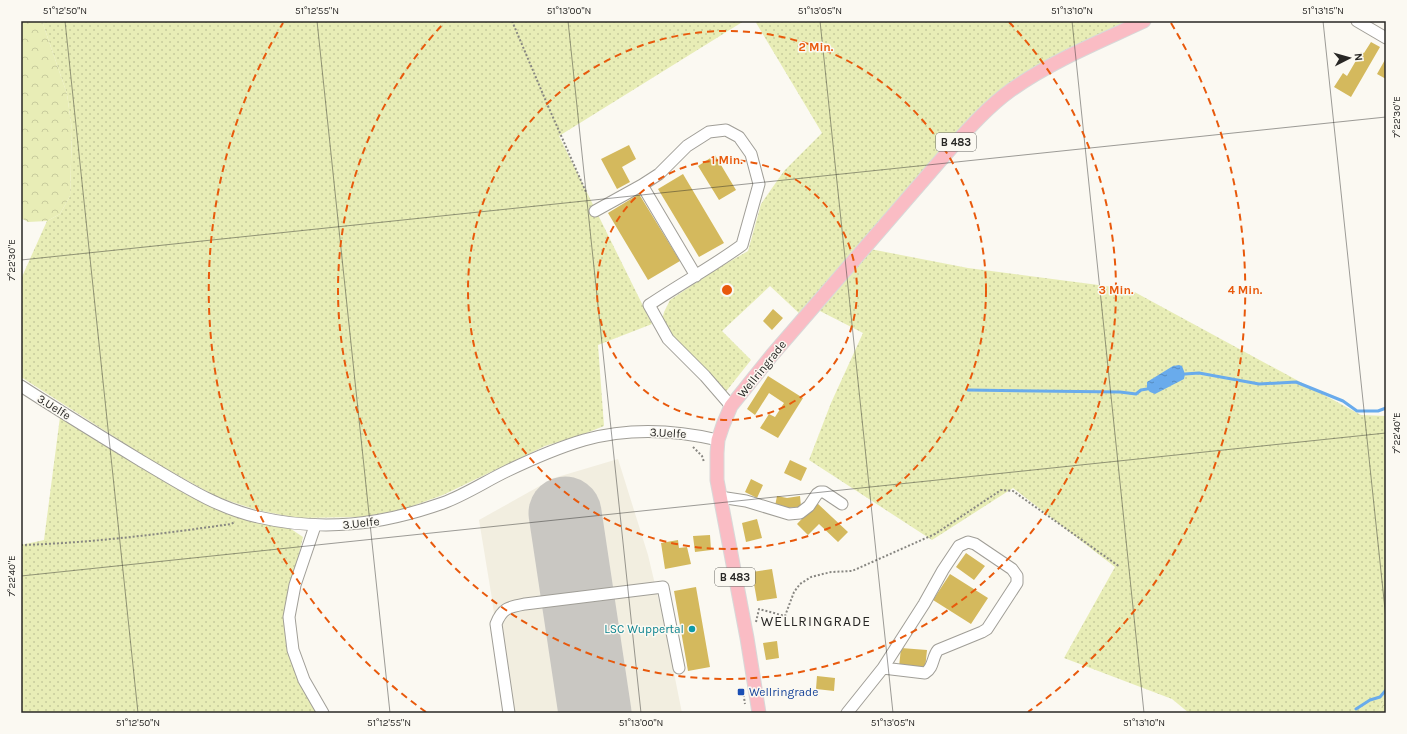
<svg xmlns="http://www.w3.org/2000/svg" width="1407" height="734" viewBox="0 0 1407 734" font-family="Karla,sans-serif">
  <defs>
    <pattern id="grass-dots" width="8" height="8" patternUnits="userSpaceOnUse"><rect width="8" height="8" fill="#e8edb6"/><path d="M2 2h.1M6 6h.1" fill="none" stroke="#c7cb9c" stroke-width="1.8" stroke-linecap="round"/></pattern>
    <pattern id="forest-crowns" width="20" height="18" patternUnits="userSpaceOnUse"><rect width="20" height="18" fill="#e8edb6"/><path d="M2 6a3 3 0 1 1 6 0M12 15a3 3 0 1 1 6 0" fill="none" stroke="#c7cb9c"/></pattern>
    <pattern id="water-ripples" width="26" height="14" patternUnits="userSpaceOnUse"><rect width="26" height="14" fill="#69abec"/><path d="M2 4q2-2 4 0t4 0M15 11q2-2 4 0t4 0" fill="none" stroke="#568bbf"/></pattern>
  </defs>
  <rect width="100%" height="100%" fill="#fbf9f2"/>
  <path fill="#f2eee0" d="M618 459 648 555 663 618 682 713H507L492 599 479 520 554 478Z"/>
  <path fill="url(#grass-dots)" d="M42 21H744L559 136 652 324 598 345 604 426 584 434 545 446 443 495 404 509 362 517 297 518 257 510 217 497 152 461 21 377V279L47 221 60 214 70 196 72 130 67 94Z
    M755 21H1136L1009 88 802 316 770 286 722 331 751 360 724 394 661 325 664 312 670 300 715 270 748 251 761 204 784 171 822 133Z
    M870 249 968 268 1129 289 1361 415 1386 416V694L1378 713H1189L1172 699 1064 658 1115 567 1013 488 932 540 809 460 831 403 863 333 818 310Z
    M60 417 189 496 217 509 256 521 291 529 303 537 288 599 284 625 286 642 298 681 318 713H21V545L44 540Z"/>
  <path fill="url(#forest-crowns)" d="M21 21H42L67 94 72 130 70 196 60 214 47 221 28 222 21 218Z
    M1386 694V713H1378Z"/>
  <path fill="url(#water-ripples)" d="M1179 365 1182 366 1185 374 1184 379 1155 394 1150 392 1147 389V382L1173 366Z"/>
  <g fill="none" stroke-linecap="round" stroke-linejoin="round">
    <path stroke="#69abec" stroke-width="3" d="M1185 374 1199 373 1259 384 1296 382 1343 401 1357 411H1378L1386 408
      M968 390 1120 392 1136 394 1141 390 1147 389
      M1356 709 1370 700 1380 697 1386 690"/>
    <path stroke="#c9c7c2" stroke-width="73" d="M565 513 595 713"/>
  </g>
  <path fill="#d4b95d" d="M1371 42 1380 47 1351 97 1334 87 1343 73 1347 76 1361 52 1364 53Z
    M1386 58V79L1377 74Z
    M629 145 636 159 622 167 630 182 617 189 601 159Z
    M715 155 736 190 719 200 698 166Z
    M683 174 724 243 699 257 658 189Z
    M639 194 680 261 648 280 608 213Z
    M773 309 783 318 772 330 763 321Z
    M768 376 803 398 778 438 760 428 769 414 775 417 784 403 769 393 755 415 747 409Z
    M790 460 807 468 801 481 784 473Z
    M751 479 763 485 757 498 745 492Z
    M777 496 787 498 800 496 801 507 787 508 775 506Z
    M817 503 848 532 838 542 819 524 808 535 797 524Z
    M757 519 762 538 746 542 742 523Z
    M710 535 711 550 695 552 693 536Z
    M678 540 679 548 687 547 691 564 665 569 661 543Z
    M966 553 985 566 974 580 956 567Z
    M772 569 777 598 757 601 752 572Z
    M950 574 988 598 971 624 933 600Z
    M696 587 710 667 688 671 674 591Z
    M777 641 779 658 766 660 763 643Z
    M901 648 927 650 925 669 899 667Z
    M817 676 835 678 834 691 816 689Z"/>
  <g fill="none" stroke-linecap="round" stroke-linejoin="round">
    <defs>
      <path id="minor" d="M1357 21 1386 38
        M595 211 642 185
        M696 276 642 185 659 174 687 146 709 132 726 130 739 137 751 154 759 184 742 245C712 267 680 284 649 305L668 339 705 376 731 406
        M21 386C61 412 102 437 143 462 179 483 216 508 258 517 322 532 381 525 443 503 465 495 486 481 507 471 532 459 557 448 584 440 627 428 675 430 718 440
        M720 497 746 501 789 514 800 513 809 506 817 494 820 492H824L842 504
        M315 526 295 585 289 617 293 650 304 680 323 713
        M509 713 496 624C502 608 509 607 525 604L663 587 679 668
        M847 713 883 668 924 604 943 570 959 546 968 542 975 544 1012 569 1017 576V583L987 629 982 632 938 650C932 657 934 668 925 673L883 668"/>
      <path id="major" d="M759 713 747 638 717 480V453L718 440 723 425 731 406 772 355 952 147C970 127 989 106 1011 90 1052 61 1099 42 1144 21"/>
    </defs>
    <use href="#minor" stroke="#a09e97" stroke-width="13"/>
    <use href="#major" stroke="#d8d8d8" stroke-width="15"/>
    <path stroke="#888782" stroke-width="2" stroke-dasharray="2 2" stroke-linecap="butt" d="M512 21 548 106 586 192
      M693 447 702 456 704 462
      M21 545C91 543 161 534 231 524L235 522
      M756 622 759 609 785 616 794 592 800 584 811 577 831 572 852 571 935 534 1001 490 1013 491 1120 567
      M743 691 745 704"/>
    <use href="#minor" stroke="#fff" stroke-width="11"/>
    <use href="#major" stroke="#fabcc4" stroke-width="13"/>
  </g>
  <path fill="none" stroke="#282725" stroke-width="1" stroke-opacity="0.45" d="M65 21 138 713M317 21 390 713M568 21 641 713M820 21 893 713M1072 21 1144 713M1323 21 1386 619M21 260 1386 117M21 576 1386 433"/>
  <g fill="none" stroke="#e8590c" stroke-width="2" stroke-dasharray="7 5">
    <circle cx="727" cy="290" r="130"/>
    <circle cx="727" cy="290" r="259"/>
    <path d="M1009 22A389 389 0 1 1 445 22"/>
    <path d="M426 712A518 518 0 0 1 283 23M1171 23A518 518 0 0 1 1028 712"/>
  </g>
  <circle fill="#0f9aa8" stroke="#fbf9f2" stroke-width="1.5" cx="692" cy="629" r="4"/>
  <rect fill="#1a4fb4" stroke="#fbf9f2" stroke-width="1.5" x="737" y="688" width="8" height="8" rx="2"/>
  <g text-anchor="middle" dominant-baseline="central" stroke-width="3" stroke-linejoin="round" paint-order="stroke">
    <g fill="#fbf9f2" stroke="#676662" stroke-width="1">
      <rect x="936" y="133" width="40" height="18" rx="3"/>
      <rect x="715" y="568" width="40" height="18" rx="3"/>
    </g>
    <g font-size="11" font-weight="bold" fill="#282725">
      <text x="956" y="142">B 483</text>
      <text x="735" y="577">B 483</text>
    </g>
    <g font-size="12" fill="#282725" stroke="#fbf9f2">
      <text transform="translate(762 369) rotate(-51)">Wellringrade</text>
      <text transform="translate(54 407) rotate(32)">3.Uelfe</text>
      <text transform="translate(668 433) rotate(3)">3.Uelfe</text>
      <text transform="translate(361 523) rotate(-6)">3.Uelfe</text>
    </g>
    <g font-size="12" fill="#0d838f" stroke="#fbf9f2" text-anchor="end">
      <text x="684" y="629">LSC Wuppertal</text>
    </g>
    <g font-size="12" fill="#164399" stroke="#fbf9f2" text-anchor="start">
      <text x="749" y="692">Wellringrade</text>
    </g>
    <g font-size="14" letter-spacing="1" fill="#282725" stroke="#fbf9f2">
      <text x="816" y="621">WELLRINGRADE</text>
    </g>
  </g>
  <circle cx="727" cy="290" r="6" fill="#e8590c" stroke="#fbf9f2" stroke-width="2"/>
  <g font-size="12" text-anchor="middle" font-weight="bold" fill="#e8590c" stroke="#fbf9f2" stroke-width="3" stroke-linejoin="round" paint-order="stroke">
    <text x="816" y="51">2 Min.</text>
    <text x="727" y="164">1 Min.</text>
    <text x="1116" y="294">3 Min.</text>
    <text x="1245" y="294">4 Min.</text>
  </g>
  <rect width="1407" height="734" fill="none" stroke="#fbf9f2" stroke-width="44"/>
  <g transform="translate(1349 58) rotate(84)" stroke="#fbf9f2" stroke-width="3" paint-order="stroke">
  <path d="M0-3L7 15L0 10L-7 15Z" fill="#282725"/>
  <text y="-6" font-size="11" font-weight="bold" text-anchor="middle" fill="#282725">N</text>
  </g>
  <rect x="22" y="22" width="1363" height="690" fill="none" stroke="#282725" stroke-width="1.5"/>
  <g font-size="10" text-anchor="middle" fill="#282725">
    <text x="65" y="14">51°12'50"N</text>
    <text x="317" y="14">51°12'55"N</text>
    <text x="569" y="14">51°13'00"N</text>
    <text x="820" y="14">51°13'05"N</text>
    <text x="1072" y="14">51°13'10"N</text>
    <text x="1323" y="14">51°13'15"N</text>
    <text transform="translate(1396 117) rotate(-90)" y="4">7°22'30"E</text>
    <text transform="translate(11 260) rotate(-90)" y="4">7°22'30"E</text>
    <text transform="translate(1396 433) rotate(-90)" y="4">7°22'40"E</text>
    <text transform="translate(11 576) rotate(-90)" y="4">7°22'40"E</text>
    <text x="138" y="726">51°12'50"N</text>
    <text x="389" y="726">51°12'55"N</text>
    <text x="641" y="726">51°13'00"N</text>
    <text x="893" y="726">51°13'05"N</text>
    <text x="1144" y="726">51°13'10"N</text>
  </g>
</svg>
